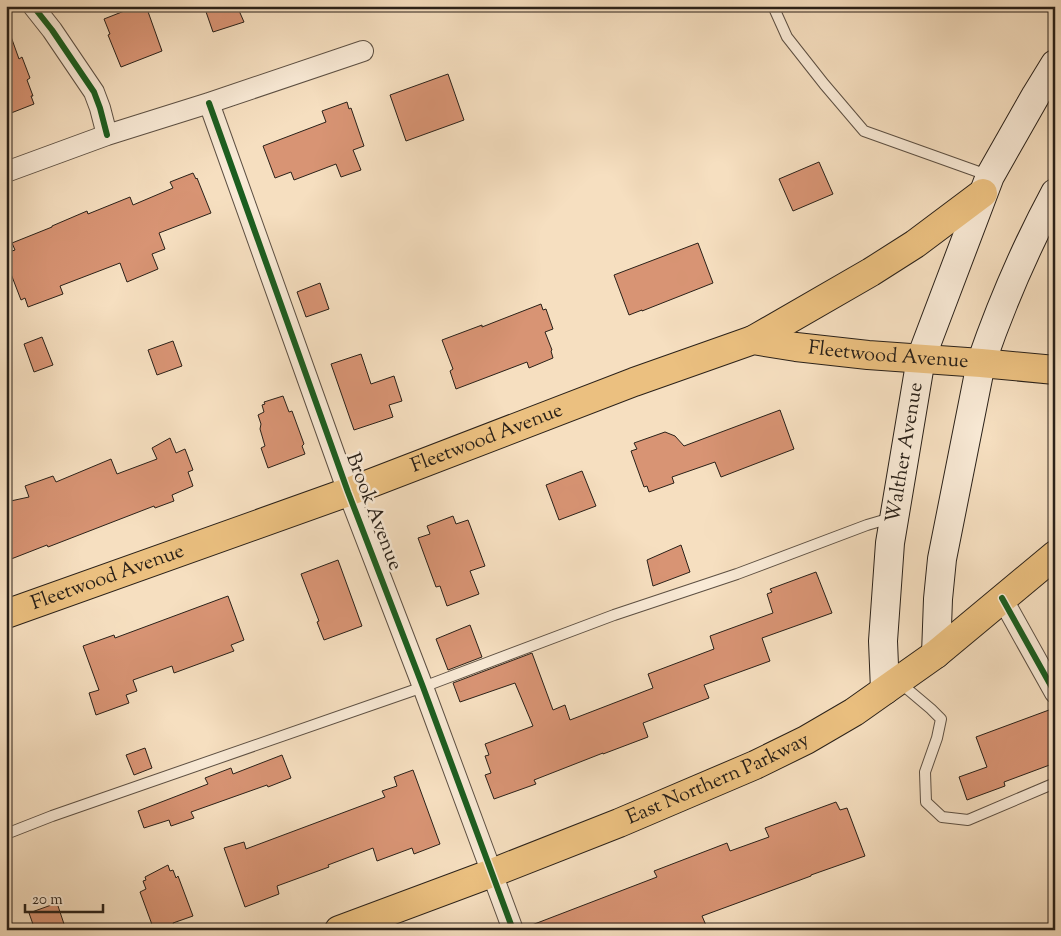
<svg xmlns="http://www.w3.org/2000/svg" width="1061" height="936" viewBox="0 0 1061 936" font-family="'Sorts Mill Goudy',serif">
  <rect width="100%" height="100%" fill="#f6dfc0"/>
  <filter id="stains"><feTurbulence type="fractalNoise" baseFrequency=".004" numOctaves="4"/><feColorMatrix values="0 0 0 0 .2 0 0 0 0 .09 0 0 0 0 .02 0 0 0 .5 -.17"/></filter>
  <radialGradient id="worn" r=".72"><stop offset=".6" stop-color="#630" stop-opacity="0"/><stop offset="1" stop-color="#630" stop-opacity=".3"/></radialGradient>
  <path fill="#d89474" stroke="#2a2119" d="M137 6H146L162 51 121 67 108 35 110 34 104 19Z
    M204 6H237L244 22 213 32Z
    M6 31H9L19 59 22 57 30 78 27 80 33 96H31L34 104 6 115Z
    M448 74 464 120 406 141 390 95Z
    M347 102 349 109 351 108 364 146 353 150 361 170 341 177 336 164 294 180 291 172 275 178 263 146 326 122 322 111Z
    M819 162 833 194 793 211 779 179Z
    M193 173 196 179 197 178 211 213 159 233 165 249 152 254 158 269 127 282 120 263 60 286 63 294 28 307 25 298 21 300 6 261V253L15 250 12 243 52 227V226L87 211 88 214 130 197 133 205 173 188 170 182Z
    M698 243 713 283 642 311V310L629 315 614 275Z
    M320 283 329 309 306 317 297 292Z
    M541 304 543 310 546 309 553 329 545 332 552 350 551 351 553 358 529 368 527 362 456 389 450 371 453 369 442 340 482 325V327Z
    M42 337 53 365 34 372 24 344Z
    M173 341 182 366 157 375 148 350Z
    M361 354 371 384 394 376 402 401 389 405 393 417 354 430 331 364Z
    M283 396 289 412 292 411 304 444 302 446 305 454 268 468 261 448 265 446 260 429 261 424 258 415 264 412 262 405 265 404 264 402Z
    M780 410 794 449 721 477 715 462 672 477 674 483 649 492 647 486 644 487 631 451 637 449 634 443 665 432 675 436 684 446Z
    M170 438 176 453 185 449 193 470 188 472 193 486 172 495 174 501 155 508 154 506 48 547 47 545 6 561V502L29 497 25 486 53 476 56 482 111 459 117 474 157 459 152 448Z
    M582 471 596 506 559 520 546 485Z
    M453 516 456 524 468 520 485 566 470 571 479 594 447 606 440 586 436 587 418 538 430 534 427 526Z
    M681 545 690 572 653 586 647 560Z
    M338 560 362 626 324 640 317 622 319 621 301 574Z
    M816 572 832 613 762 638 770 661 704 685 709 698 643 723 648 737 603 754V753L534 780 536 784 494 799 485 775 491 773 485 756 489 755 485 744 533 726 515 683 460 702 453 683 532 653 553 710 565 705 570 720 653 688 648 674 714 649 710 636 773 613 767 594 772 592 770 589Z
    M228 596 244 640 231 645 234 651 174 673 172 666 133 680 137 691 126 695 129 703 96 715 89 693 99 690 83 646 114 635 115 638Z
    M470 625 482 657 448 670 436 639Z
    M1049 710 1055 725V763L1004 782 1005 786 967 800 959 777 987 767 976 737Z
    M145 748 152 768 134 775 126 755Z
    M282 755 291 778 268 787 267 785 191 812 194 818 171 826 169 820 144 828 138 811 208 784 205 778 231 768 233 774Z
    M413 770 440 844 414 854 412 848 377 861 373 848 328 865 329 867 277 886 279 894 245 907 224 848 244 842 246 849 385 797 382 791 397 786 394 777Z
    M836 802 840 810 847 808 865 856 811 875V876L702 916 708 930H525L524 928 657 877 654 871 727 843 730 851 769 837 765 828Z
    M168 865 170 871 173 870 176 878 178 876 193 916 173 923 176 930H154L140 892 146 889 143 881 146 880 145 877Z
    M57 903 66 930H35L29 913Z"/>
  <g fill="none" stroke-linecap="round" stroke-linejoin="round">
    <defs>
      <path id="lane" d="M773 6 787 37 824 84 864 131 990 176
        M899 682 931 709 941 719 937 738 925 772 926 802 942 817 968 820 1055 783
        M6 834 52 816 423 687 614 615 737 574 867 525 891 518"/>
      <path id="street" d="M33 6 52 30 94 92 100 108 107 135
        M209 103 348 492 423 687 513 930
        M6 172 107 135 209 103 363 51
        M1002 598 1055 693"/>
      <g id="secondary">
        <path d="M936 654 938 599 942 559 981 363C1001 305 1026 247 1055 193"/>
        <path id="s1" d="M885 690 883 641 890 543 921 358 990 176 1036 95 1055 64"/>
      </g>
      <g id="primary">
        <path d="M753 340 871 272 915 244 983 193"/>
        <path id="s2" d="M6 614 348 492 634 382 753 340 796 347 868 355 981 363 1055 370"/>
        <path id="s3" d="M339 930 492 873 619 823 755 765 806 740 854 712 936 654 1055 555"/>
      </g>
    </defs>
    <use href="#lane" stroke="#5d5043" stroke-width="12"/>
    <use href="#street" stroke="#5d5043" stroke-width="22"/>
    <use href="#secondary" stroke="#2a2119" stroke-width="30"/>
    <use href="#primary" stroke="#2a2119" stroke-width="30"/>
    <use href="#lane" stroke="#f9ead6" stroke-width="10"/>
    <use href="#street" stroke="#f9ead6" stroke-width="20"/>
    <use href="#secondary" stroke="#f9ead6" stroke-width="28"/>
    <use href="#primary" stroke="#ebc080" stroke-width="28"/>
    <defs>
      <path id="cycleway" d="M33 6 52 30 94 92 100 108 107 135
        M209 103 348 492 423 687 513 930
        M1002 598 1055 693"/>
    </defs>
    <use href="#cycleway" stroke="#f9ead6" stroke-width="9"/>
    <use href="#cycleway" stroke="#1b5e20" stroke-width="6"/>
  </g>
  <g text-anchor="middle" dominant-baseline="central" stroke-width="5" stroke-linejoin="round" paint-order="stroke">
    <g font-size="20" fill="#2a2119" stroke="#f9ead6">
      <text stroke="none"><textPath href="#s2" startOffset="932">Fleetwood Avenue</textPath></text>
      <text stroke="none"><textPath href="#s2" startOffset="512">Fleetwood Avenue</textPath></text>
      <text stroke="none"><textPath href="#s1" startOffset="239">Walther Avenue</textPath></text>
      <text transform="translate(373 512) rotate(69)">Brook Avenue</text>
      <text stroke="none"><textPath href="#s2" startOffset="108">Fleetwood Avenue</textPath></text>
      <text stroke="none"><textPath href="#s3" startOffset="408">East Northern Parkway</textPath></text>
    </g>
  </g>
  <rect width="1061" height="936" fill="none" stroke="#f6dfc0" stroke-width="25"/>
  <rect x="8" y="8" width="1046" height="921" fill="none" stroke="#2a2119" stroke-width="2.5"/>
  <rect x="12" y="12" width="1036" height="911" fill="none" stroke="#2a2119"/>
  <path d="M25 904v8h78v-8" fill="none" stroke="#2a2119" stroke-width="2.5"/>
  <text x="32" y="904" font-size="15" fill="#2a2119" stroke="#f9ead6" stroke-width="4" paint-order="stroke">20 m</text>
  <rect width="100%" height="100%" filter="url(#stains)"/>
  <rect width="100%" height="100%" fill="url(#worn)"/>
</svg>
